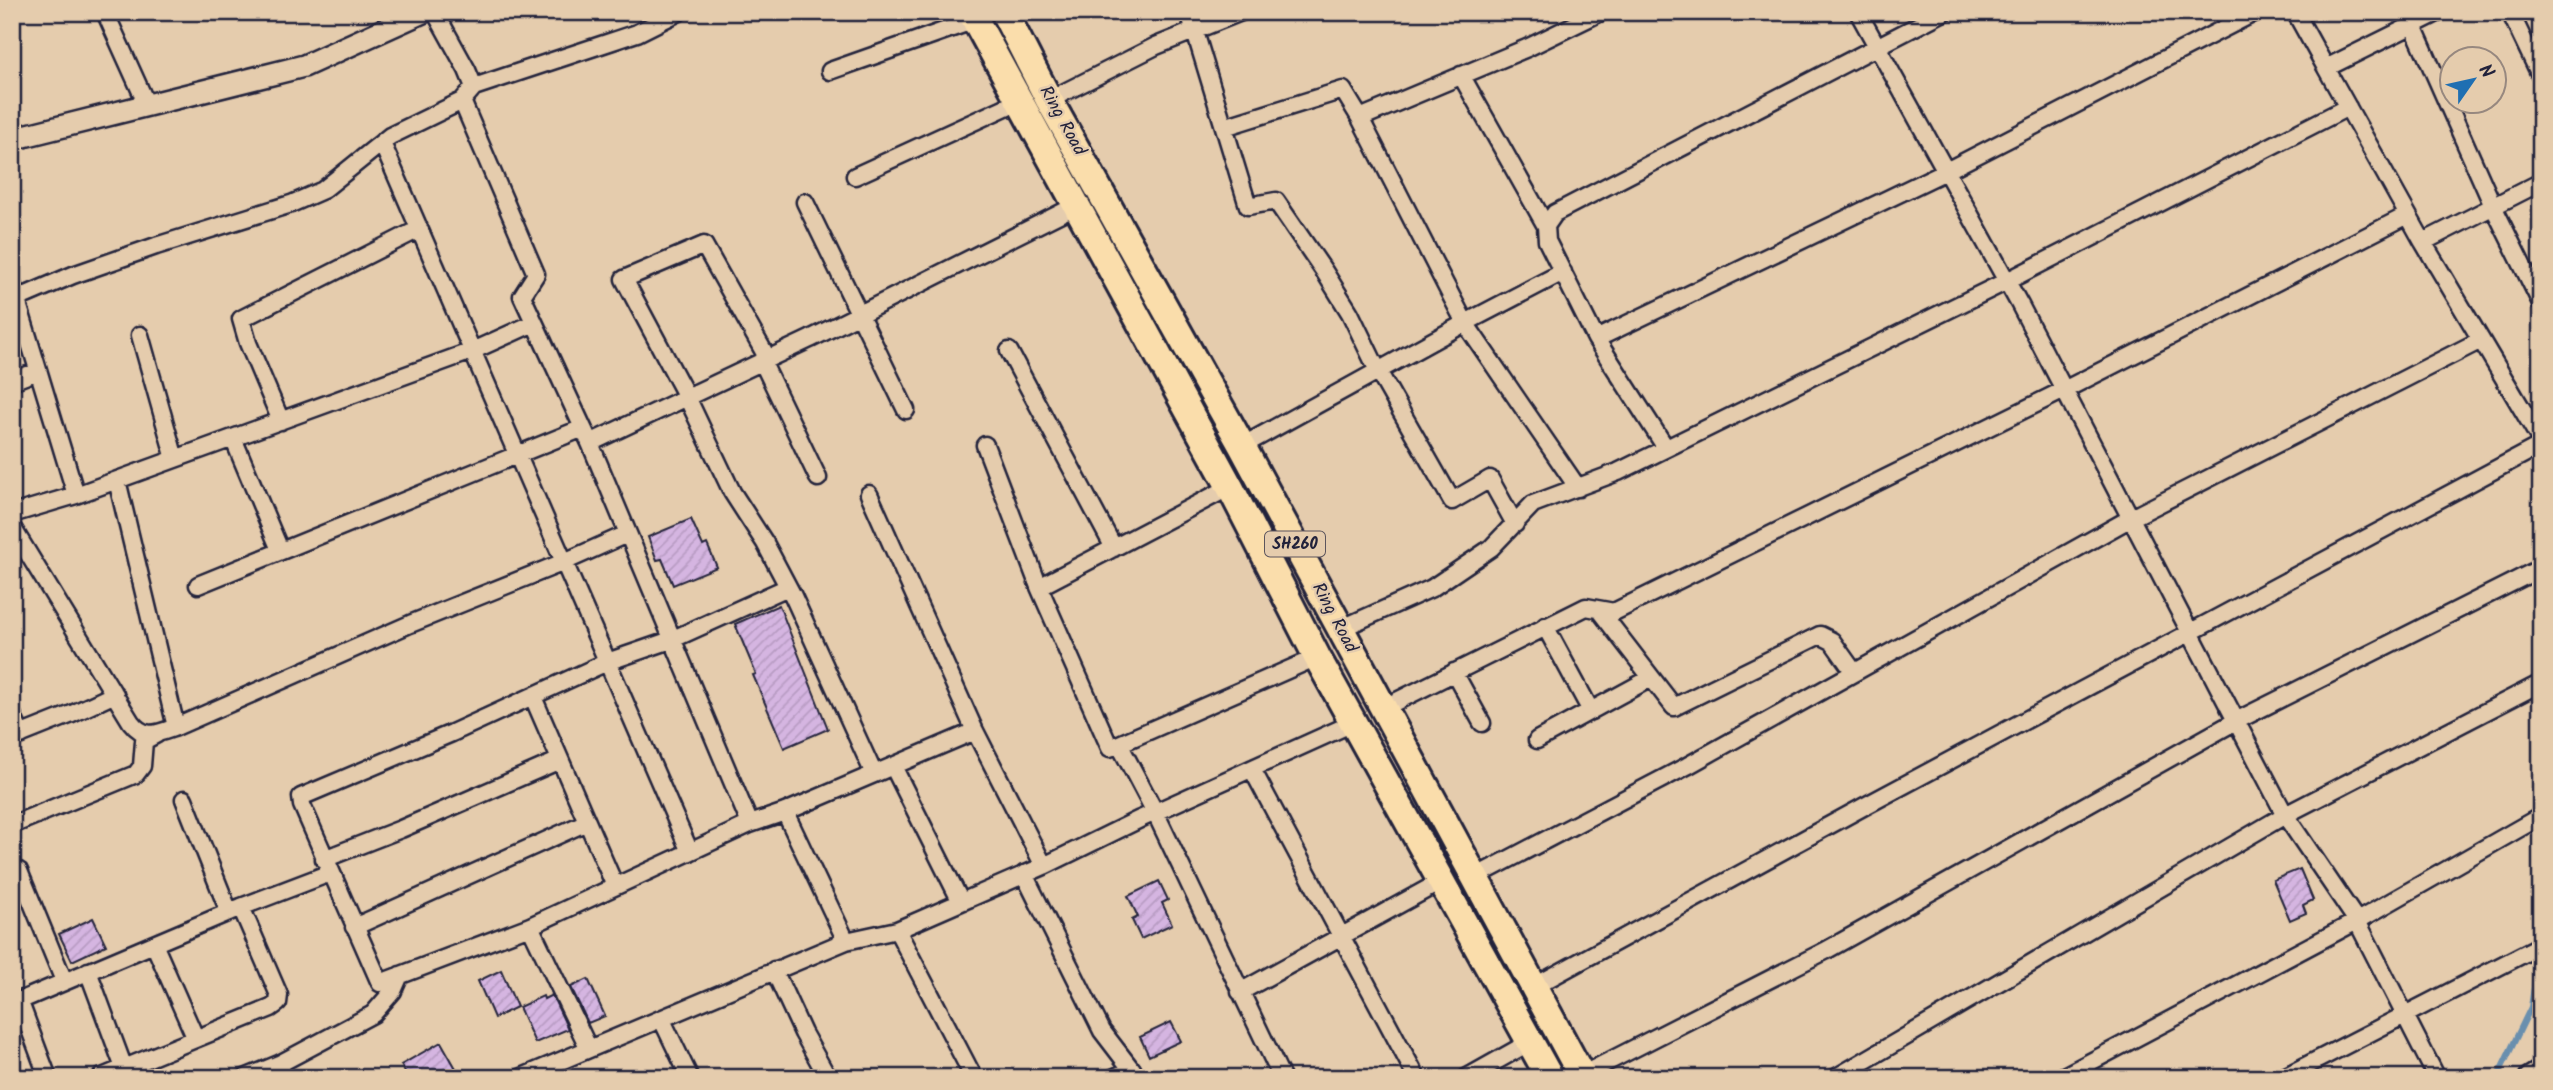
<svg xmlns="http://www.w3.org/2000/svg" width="2553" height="1090" viewBox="0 0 2553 1090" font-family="Kalam,sans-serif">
  <defs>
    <pattern id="building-hatch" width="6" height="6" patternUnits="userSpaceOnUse" patternTransform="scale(1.75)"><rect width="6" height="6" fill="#d5b5e1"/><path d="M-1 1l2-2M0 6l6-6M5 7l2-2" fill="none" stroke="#b79bc2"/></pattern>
  </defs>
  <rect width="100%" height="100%" fill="#e5ccad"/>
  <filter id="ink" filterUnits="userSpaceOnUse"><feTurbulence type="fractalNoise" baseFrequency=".0143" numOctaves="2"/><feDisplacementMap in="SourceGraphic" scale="14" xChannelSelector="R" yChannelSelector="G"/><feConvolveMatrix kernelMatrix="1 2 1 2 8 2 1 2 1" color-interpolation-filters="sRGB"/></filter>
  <g filter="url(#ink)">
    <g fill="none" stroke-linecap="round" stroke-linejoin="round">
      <path stroke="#698fae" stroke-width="6" d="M2497 1078 2531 1007 2539 955"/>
    </g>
    <path fill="url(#building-hatch)" stroke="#22223b" stroke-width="2" d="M691 519 703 546 707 544 717 567 673 585 662 559 657 560 648 537Z
      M779 605 828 729 784 748 753 675 756 674 735 624Z
      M2300 869 2313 900 2303 905 2306 913 2290 920 2273 880Z
      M1159 881 1168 900 1162 903 1172 924 1141 939 1132 920 1138 917 1128 896Z
      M93 918 106 945 72 961 59 934Z
      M501 970 517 1007 494 1018 478 981Z
      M588 979 605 1016 588 1023 571 987Z
      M552 995 568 1029 535 1043 519 1007 543 996 544 999Z
      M1171 1022 1181 1041 1149 1056 1140 1037Z
      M441 1042 458 1072 448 1078H408L401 1065Z"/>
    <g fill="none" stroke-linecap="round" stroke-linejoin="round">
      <defs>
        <path id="minor" d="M105 12 147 105
          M1189 12 1248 206 1276 201 1324 271 1350 313 1378 371 1452 501 1490 479 1515 524
          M1858 12 2020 305 2285 815 2357 921 2437 1078
          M1944 12 1555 213 1546 226 1547 241 1596 339 1946 171 2256 12
          M2295 12 2326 68 2439 12
          M2407 12 2493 206 2541 303
          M2510 12 2541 77
          M2326 68 2423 242 2541 182
          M830 71 975 20
          M1461 75 1546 226
          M474 87 637 33 679 12
          M1049 100 1156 46 1241 12
          M462 101 536 274 522 296 590 443 750 824
          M1224 127 1343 90 1360 118
          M382 143 690 852
          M855 176 1019 101
          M805 202 906 410
          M2423 242 2541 441
          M1563 272 1465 323 1360 118 1527 48 1601 12
          M12 284 76 495
          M17 299 73 275 156 246 291 204 323 190 390 136 462 101 474 87 467 70 435 12
          M140 335 175 459
          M1596 339 1666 448
          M1009 351 1114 548
          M768 359 704 245 624 279 687 397 732 492 765 543 793 596 874 774
          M762 361 818 478
          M12 381 38 371
          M281 421 248 343 241 319 419 229
          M233 438 280 550
          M590 443 810 339 1075 206
          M985 445 1039 587
          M1242 446 1465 323 1578 488
          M117 480 176 727
          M1230 487 1039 587 1110 748 1317 657
          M869 494 975 731 1044 866
          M12 514 76 495 472 351 534 323
          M12 527 131 722C145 740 156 734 176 727L410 624 564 562 627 534
          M198 585 583 428
          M788 587 671 640 607 662 452 733 301 797 302 805 380 983 530 926 750 824 785 812 975 731
          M1600 611 1674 707 1820 635 1832 641 1854 672
          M1545 626 1591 711
          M1340 629 1432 588 1491 548 1533 504 1618 472 2007 281 2348 107
          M1454 672 1482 723
          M533 697 615 886
          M1383 708 1586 607 1614 612 2064 390 2408 215
          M12 714 21 735
          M12 738 72 714 115 694
          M1537 740 1651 678
          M1119 744 1155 812 1282 1078
          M893 766 961 902
          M1252 769 1417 1078
          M184 799 229 912
          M785 812 846 941
          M12 825 136 774 142 766 144 741 157 734
          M324 859 401 829 560 760
          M19 871 64 981
          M1024 874 1102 1031 1138 1078
          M1475 877 1687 766 2131 518 2481 340
          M530 926 589 1049
          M354 927 587 822
          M897 930 974 1078
          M154 944 195 1037
          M774 970 803 1033 828 1078
          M88 971 124 1068
          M1535 986 1863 807 2541 445
          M1240 992 1440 882
          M19 1000 48 1078
          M12 1004 241 907 330 873
          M662 1020 690 1078
          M279 1064 373 1014 393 991 400 975
          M1582 1075 1825 951 2236 721 2541 568
          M100 1078 271 1008 278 1003 279 995 241 907
          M245 1078 279 1064 285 1078
          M520 1078 846 941 897 930 1044 866 1140 819 1355 722
          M1113 1078 1132 1069
          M1466 1078 1530 1042
          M1835 1078 2285 815 2541 683
          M2060 1078 2357 921 2541 816
          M2282 1078 2541 945"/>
        <path id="tertiary" d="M12 139 304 66 423 12
          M2530 1078 2541 1071"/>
        <path id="trunk" d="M971 12 1230 487 1317 657 1550 1078
          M1004 12 1049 100 1242 446 1583 1078"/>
      </defs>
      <use href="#minor" stroke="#22223b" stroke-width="21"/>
      <use href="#tertiary" stroke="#22223b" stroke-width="26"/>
      <use href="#trunk" stroke="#22223b" stroke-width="32"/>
      <use href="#minor" stroke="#e5ccad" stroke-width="16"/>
      <use href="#tertiary" stroke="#e5ccad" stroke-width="21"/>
      <use href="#trunk" stroke="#faddab" stroke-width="26"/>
    </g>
  </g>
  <g text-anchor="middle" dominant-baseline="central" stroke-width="5" stroke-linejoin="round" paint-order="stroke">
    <rect fill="#e5ccad" stroke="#5c555d" stroke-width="2" x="1265" y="531.5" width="60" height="25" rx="5"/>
    <g font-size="16" font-weight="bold" fill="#22223b">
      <text x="1295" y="544">SH260</text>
    </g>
    <g font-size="18" fill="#22223b" stroke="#e5ccad">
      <text transform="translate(1062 121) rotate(61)">Ring Road</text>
      <text transform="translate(1334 618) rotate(62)">Ring Road</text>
    </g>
  </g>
  <rect width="2553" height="1090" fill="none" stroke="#e5ccad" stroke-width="42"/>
  <rect x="21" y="21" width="2511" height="1048" fill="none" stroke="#22223b" stroke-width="2.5" filter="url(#ink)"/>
  <g transform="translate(2473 80) rotate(56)"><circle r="33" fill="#e5ccad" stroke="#97887f" stroke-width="2"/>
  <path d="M0-5L12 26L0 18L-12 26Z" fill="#1f6fb2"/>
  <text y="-10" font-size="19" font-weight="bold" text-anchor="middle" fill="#22223b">N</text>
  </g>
</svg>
